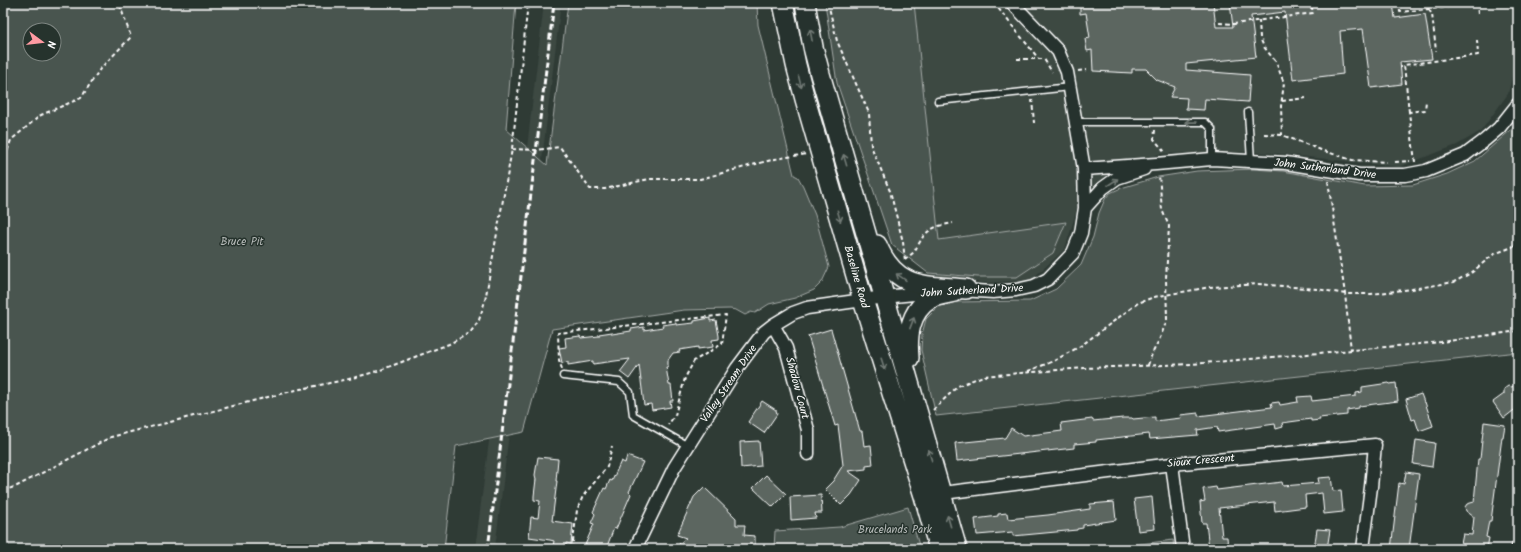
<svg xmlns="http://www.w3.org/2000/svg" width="1521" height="552" viewBox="0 0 1521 552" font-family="Kalam,sans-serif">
  <rect width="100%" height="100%" fill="#2f3b35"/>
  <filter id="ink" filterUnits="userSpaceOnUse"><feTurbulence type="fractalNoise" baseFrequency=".025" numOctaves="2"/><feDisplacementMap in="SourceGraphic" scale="8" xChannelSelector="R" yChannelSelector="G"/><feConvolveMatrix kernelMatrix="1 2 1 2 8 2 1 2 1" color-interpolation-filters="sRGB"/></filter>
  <g filter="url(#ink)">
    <path fill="#3c4842" d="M544 3H561L495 549H475L526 156Z
      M892 3H1518V53L1508 94 1481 131 1457 145 1399 167 1271 153 1227 152 1159 154 1097 182 1077 209 1065 249 1031 280 988 283 938 279 919 249Z"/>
    <path fill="#4a544f" stroke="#a4aaa7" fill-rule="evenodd" d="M3 3H516L506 129 547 165 568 3H757L758 25 794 175 798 177 803 186 815 215 829 267 822 282 814 290 795 298 769 304 755 313 751 312 745 315 736 310 730 309 684 310 552 329 524 432 456 446 444 549H3ZM30 30H54V54H30Z
      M825 3H914L939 240 1066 222 1053 253 1017 277H978L928 273 892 245 837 83Z
      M1518 119V352L936 416 921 350 922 334 926 319 938 307 956 302 1030 301 1056 289 1081 265 1093 237 1099 213 1105 199 1110 193 1121 188 1158 177 1197 171 1253 169 1283 171 1365 186 1413 185 1447 174 1475 161 1512 129Z
      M908 507 920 549H774L775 531 840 527Z
      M1173 540 1174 549H1100Z"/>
    <path fill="#5b6661" stroke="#fff" d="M1080 3H1213L1216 27H1233L1230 3H1324L1325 4 1337 3H1393L1395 18 1425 14 1432 59 1400 62 1402 84 1371 88 1363 29 1340 31 1343 74 1293 80 1285 12 1251 16 1256 57 1186 64V70L1250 75 1248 102 1205 99 1204 110 1186 109 1187 98 1170 97 1175 87 1157 80 1146 69H1132V73L1093 71 1092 50 1087 51 1085 39 1090 38 1086 13 1080 14Z
      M710 318V321L716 320 719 336V339L712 340 713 347 698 349V347L679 350 680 352 673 353 668 360V367H666L669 385H671L673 401H670L671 407 652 410 651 404 644 405 639 365 629 379 620 372 630 359 593 364V361L568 365V362L562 363 559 348 566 347 565 338 580 336 581 338 599 336V334L612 332V334L631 331V329L644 327V330L663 327 662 325 676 323V325L694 323V321Z
      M831 329 860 431H862L864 446 871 445 873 465 866 466V469L848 471 861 480 851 495 841 505 825 489 833 481 843 465 838 425 835 426 808 336Z
      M1518 382V407L1504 418 1493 402 1504 394V389L1508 386 1512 387Z
      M1389 383 1390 384 1396 383 1398 401 1359 406V408L1347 410V415L1319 418 1320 420 1311 421V419L1282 423 1283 427 1276 429 1275 424 1218 432 1217 427 1197 430 1198 435 1150 439 1149 434 1096 440V442L1074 444V448L957 461 955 443 1005 438 1011 428 1023 436 1062 431 1061 423 1092 419 1093 421 1123 418H1132L1133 419 1155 417V421L1181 418 1180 415 1198 413V416L1272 407 1271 403 1279 402 1280 405 1298 402 1297 397 1311 396 1312 401 1356 396V393L1362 392V387Z
      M1421 394 1424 402H1425L1433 426 1419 431 1415 419 1412 420 1406 399Z
      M762 401 776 410 777 414 764 433 748 422Z
      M1484 422 1505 425 1503 437H1502L1491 521H1489L1486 537 1489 538 1487 549H1460L1463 534 1472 535 1474 517 1466 511 1465 507 1467 504 1474 502 1478 459H1480Z
      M1416 440 1435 443 1432 467 1413 464Z
      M759 441 761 466 741 468 740 442Z
      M627 456 643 462 629 492 631 494 616 529 614 528 606 549H585L587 545H585L594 524 591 523 595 514 593 512 604 488 606 489 610 480 612 481 621 461 625 463Z
      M538 457 558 459 556 481H557L552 521 573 524 571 544 566 543V547L553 546 554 541 550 540 529 537 531 517 538 518 540 501 534 500V496L536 479 535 475Z
      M1406 472 1419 474 1409 549H1391L1399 483 1404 484Z
      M766 475 786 494 773 507 753 488Z
      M1331 477 1333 491 1341 490 1343 512 1324 514 1322 493 1305 495 1306 507 1275 511 1274 502 1219 508 1222 537H1227L1228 549H1211V548H1209L1206 523H1202L1200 502 1205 501 1203 489 1216 487 1217 490 1282 482 1283 486 1319 483 1318 478Z
      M704 487 736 518V525H745L744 535 755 536V549H684L679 544 686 538 677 535 694 497Z
      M821 495 822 513H815L816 518 791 520 790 497Z
      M1152 497 1155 529 1138 531 1134 499Z
      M1114 502 1116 520 1083 525V528L1077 529V530L1013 536V532L977 535 975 519 998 516V514L1007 513 1008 519 1048 515 1090 509V504Z
      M1317 529 1330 530 1327 549H1314Z"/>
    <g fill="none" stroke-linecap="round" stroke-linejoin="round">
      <defs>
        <path id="lane" d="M938 101 1070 87
          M1248 112 1251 161
          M1075 122H1205L1212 129V159
          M563 376 619 382 630 392 633 415 688 446"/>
        <path id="street" d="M1084 169 1156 164 1212 159 1286 163 1359 175H1405L1426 171 1465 155 1485 140 1499 128 1518 104
          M1085 208 1103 188 1117 178 1144 169
          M960 290 993 292 1016 290 1034 286 1048 279 1073 253 1081 233 1085 208 1084 169 1067 72 1058 51 1012 3
          M773 325 786 348 808 430V454
          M1172 464 1183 549
          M935 494 1172 464 1375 445 1371 487 1363 549
          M635 549 674 468 737 368 764 332 773 325 793 313 807 308 884 297 934 292
          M1518 549V547"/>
        <path id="primary" d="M783 3 796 65 805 99 863 300 924 496 939 549
          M805 3 813 47 820 74 957 549
          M877 245C896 290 924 285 966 289
          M909 358C907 336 909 312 930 299 936 295 947 294 954 292"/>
      </defs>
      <use href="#lane" stroke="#fff" stroke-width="9"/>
      <use href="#street" stroke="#fff" stroke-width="15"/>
      <use href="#primary" stroke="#fff" stroke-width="22"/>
      <path stroke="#fff" stroke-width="2" stroke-dasharray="4 3" stroke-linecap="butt" d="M828 3 837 41 869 113 871 146 890 191 903 242 905 261
        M994 3 1038 58
        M1399 3 1400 12 1477 4
        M1427 3 1428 9 1432 14 1436 51
        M1477 3 1478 15
        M1259 20 1260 38 1264 47 1276 62 1284 83 1281 106 1282 135
        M1219 23 1234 24 1313 13 1311 3
        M1017 59H1044L1052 72
        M1078 71 1087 70
        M1032 99 1034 123
        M1282 101 1306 98
        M1409 112 1404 65 1478 55 1477 40
        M1155 130 1154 139 1165 152
        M1264 134 1282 135 1321 150 1352 160 1386 162
        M512 149 536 150 560 147 590 189H605L649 179H700L775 159 807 154
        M1395 162 1410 161
        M1415 162 1409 112 1425 110 1426 101
        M3 164 11 140 41 115 81 98 100 69 131 37 119 3
        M1328 181 1345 294 1351 350
        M905 260 914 252 924 235 930 230 938 226 953 223
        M1148 365 1152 354 1160 338 1167 320 1166 278 1169 226 1162 210 1159 175
        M562 369 559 360 558 333 726 315 722 344 694 361 685 378 675 415 668 425
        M1028 371 1054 361 1082 345 1138 303 1154 297 1210 287 1258 284 1317 289 1345 294H1371L1412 289 1454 282 1471 273 1494 254 1518 245
        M933 410 958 386 983 376 1084 368 1192 364 1319 353 1441 342 1518 331
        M3 491 17 486 111 437 296 390 349 379 378 371 449 344 470 333 479 320 485 301 512 149 528 3
        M572 549 577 510 583 496 607 467 612 446"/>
      <use href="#lane" stroke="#26332d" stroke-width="6"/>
      <use href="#street" stroke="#26332d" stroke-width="12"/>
      <use href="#primary" stroke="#26332d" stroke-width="19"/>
      <path stroke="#fff" stroke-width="3" stroke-dasharray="6 3" stroke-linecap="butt" d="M488 549 554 3"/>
    </g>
    <defs><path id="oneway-shaft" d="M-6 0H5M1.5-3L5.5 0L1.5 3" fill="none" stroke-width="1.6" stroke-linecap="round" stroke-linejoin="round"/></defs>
    <g stroke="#727a76">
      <use href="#oneway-shaft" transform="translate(811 35) rotate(-101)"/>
      <use href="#oneway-shaft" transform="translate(800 82) rotate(76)"/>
      <use href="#oneway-shaft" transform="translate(1191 122) rotate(-179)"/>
      <use href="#oneway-shaft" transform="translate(845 160) rotate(-106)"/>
      <use href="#oneway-shaft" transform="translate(1113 182) rotate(-33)"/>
      <use href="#oneway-shaft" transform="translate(839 216) rotate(74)"/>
      <use href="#oneway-shaft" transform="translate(901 277) rotate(-146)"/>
      <use href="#oneway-shaft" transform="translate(912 323) rotate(-69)"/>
      <use href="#oneway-shaft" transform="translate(883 364) rotate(72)"/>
      <use href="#oneway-shaft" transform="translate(930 455) rotate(-107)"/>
      <use href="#oneway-shaft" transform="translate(949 521) rotate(-106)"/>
    </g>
  </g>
  <g text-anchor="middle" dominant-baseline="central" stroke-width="3" stroke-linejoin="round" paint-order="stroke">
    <g font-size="11" fill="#fff" stroke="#26332d">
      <text transform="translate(1325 169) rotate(7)">John Sutherland Drive</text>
      <text transform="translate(856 277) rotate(74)">Baseline Road</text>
      <text transform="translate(972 291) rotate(-3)">John Sutherland Drive</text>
      <text transform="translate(729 384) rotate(-56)">Valley Stream Drive</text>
      <text transform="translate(797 388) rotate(75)">Shadow Court</text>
      <text transform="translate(1201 461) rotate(-5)">Sioux Crescent</text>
    </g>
    <g font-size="11" fill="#b7bbb9" stroke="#26332d">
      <text x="242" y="242">Bruce Pit</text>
      <text x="895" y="530">Brucelands Park</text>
    </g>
  </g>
  <rect width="1521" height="552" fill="none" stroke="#26332d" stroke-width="16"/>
  <rect x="8" y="8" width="1505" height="536" fill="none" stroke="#fff" stroke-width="1.5" filter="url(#ink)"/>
  <g transform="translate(42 42) rotate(105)"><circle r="19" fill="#26332d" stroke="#7d8581"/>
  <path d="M0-3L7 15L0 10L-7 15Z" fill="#ff9aa2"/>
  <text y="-6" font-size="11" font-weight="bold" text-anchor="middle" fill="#ffffff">N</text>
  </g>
</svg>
